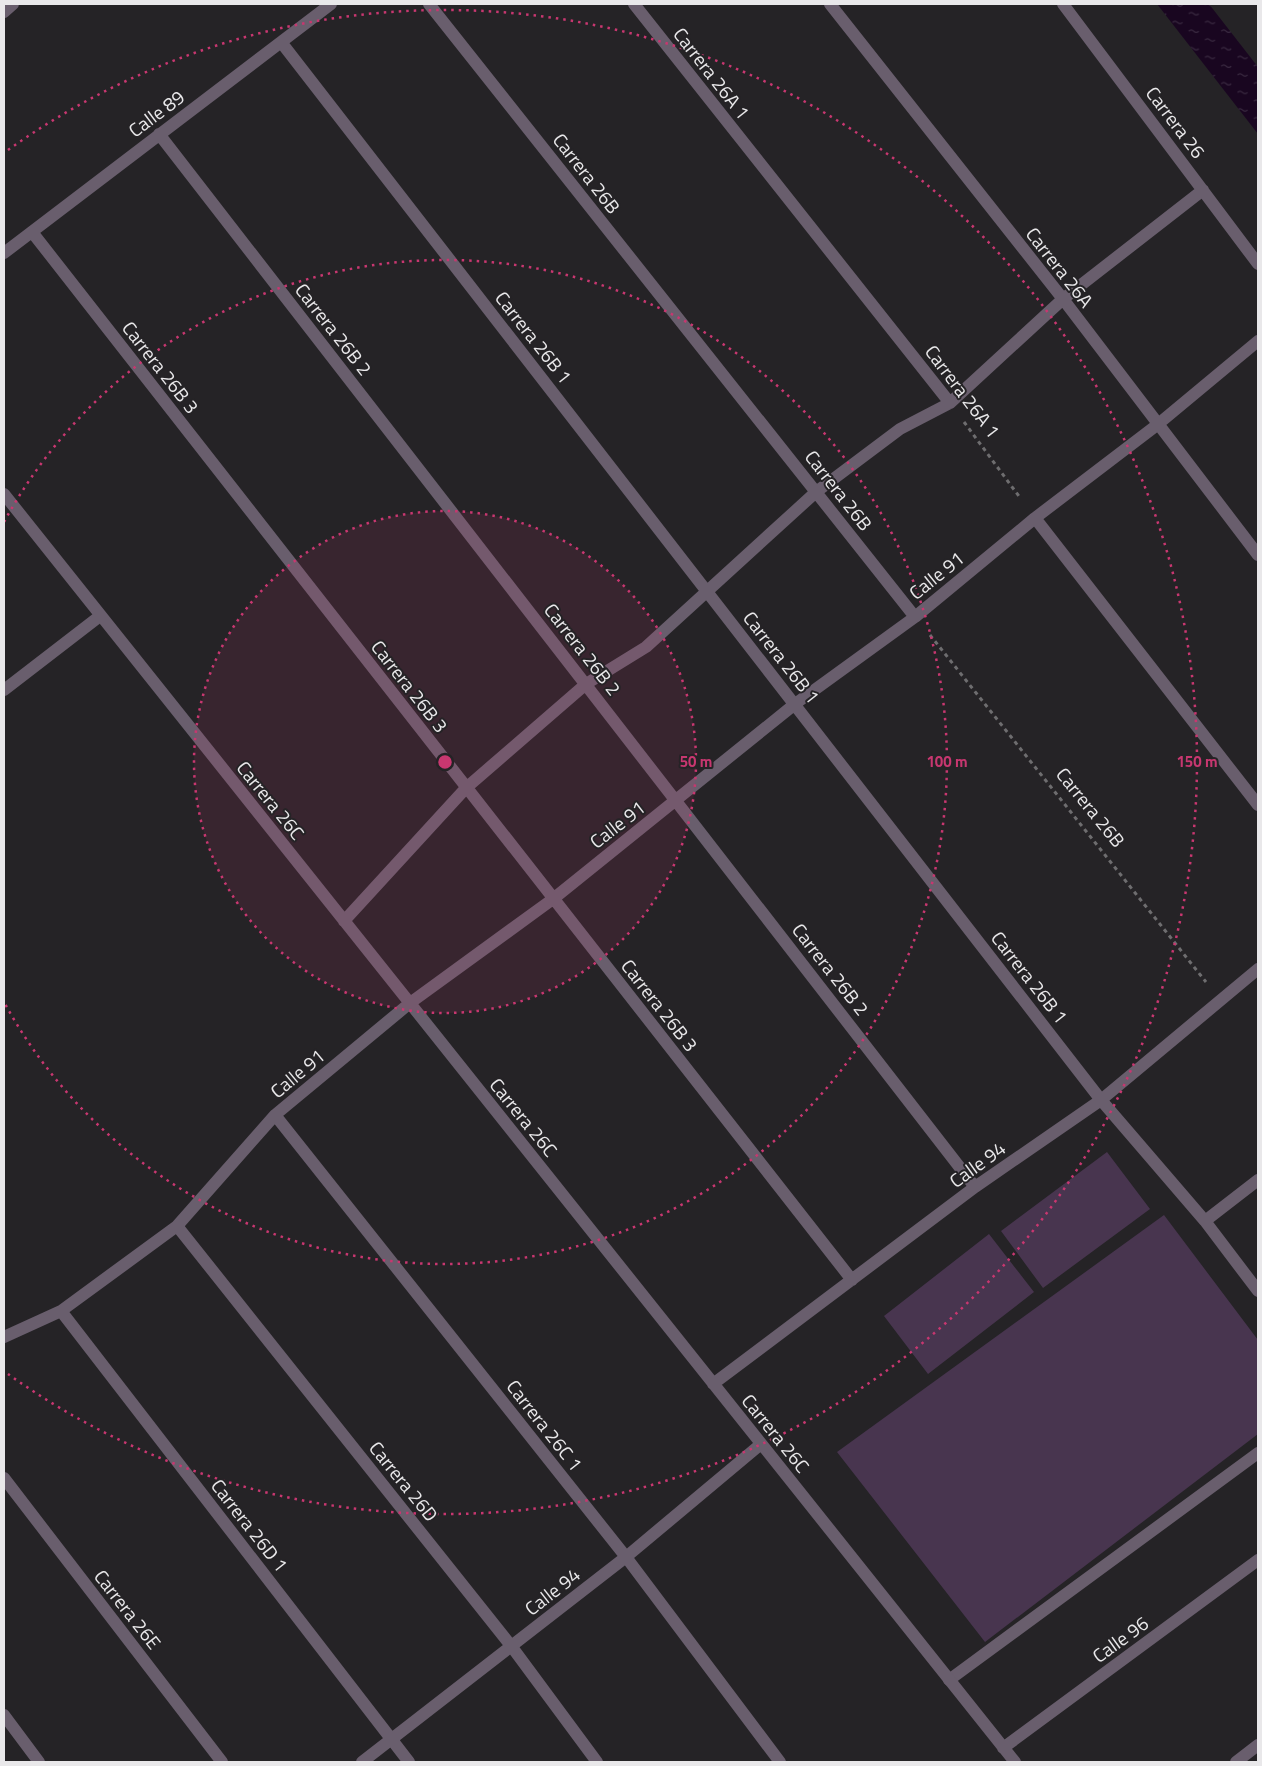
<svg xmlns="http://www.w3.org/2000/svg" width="1262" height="1766" viewBox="0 0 1262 1766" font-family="'Titillium Web',sans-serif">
  <defs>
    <pattern id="water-ripples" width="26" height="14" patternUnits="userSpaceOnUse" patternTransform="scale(1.25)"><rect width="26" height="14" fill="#190620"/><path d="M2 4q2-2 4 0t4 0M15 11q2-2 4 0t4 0" fill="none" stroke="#3a2a41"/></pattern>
  </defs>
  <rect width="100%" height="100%" fill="#252326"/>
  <path fill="#48354f" d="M1107 1152 1150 1209 1043 1288 1001 1231Z
    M1164 1215 1258 1340V1434L985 1642 837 1452Z
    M989 1234 1034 1292 928 1374 884 1316Z"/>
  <path fill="url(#water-ripples)" d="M1157 4H1209L1258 67V134Z"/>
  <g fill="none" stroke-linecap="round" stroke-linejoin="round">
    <path stroke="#6e6d6f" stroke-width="3" stroke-dasharray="4 4" stroke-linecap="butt" d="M964 422 1021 499
      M930 635 1206 982"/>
    <path stroke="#695e6d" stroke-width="12" d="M949 1680 1258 1453"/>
    <path stroke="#695e6d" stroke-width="12" d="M429 4 915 617
      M634 4 950 403
      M830 4 1063 299 1258 555
      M1063 4 1258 264
      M4 12 13 4
      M281 42 1101 1100 1205 1221 1258 1291
      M159 134 975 1187
      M32 232 852 1280
      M4 253 331 4
      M4 494 1015 1762
      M1035 518 1258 805
      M4 690 100 616
      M344 921 466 788 586 684 646 647 816 492 900 429 950 403 1063 299 1203 190
      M275 1115 626 1557 780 1762
      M1205 1221 1258 1180
      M177 1226 512 1647 597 1762
      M61 1311 409 1762
      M4 1337 61 1311 177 1226 275 1115 410 1003 553 899 795 704 915 617 1035 518 1157 425 1258 341
      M713 1384 975 1187 1101 1100 1258 969
      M4 1478 222 1762
      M4 1715 39 1762
      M1003 1748 1258 1560
      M362 1762 626 1557 761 1444
      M1236 1762 1258 1745"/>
  </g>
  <circle cx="445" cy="762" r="251" fill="#c83770" fill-opacity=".12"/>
  <g fill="none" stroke="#c83770" stroke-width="2.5" stroke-dasharray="2.5 5">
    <circle cx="445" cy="762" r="251"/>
    <path d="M4 522A502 502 0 1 1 4 1002"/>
    <path d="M8 150A752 752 0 1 1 8 1374"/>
  </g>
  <g text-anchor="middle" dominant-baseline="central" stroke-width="4" stroke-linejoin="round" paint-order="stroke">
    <g font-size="19" fill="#e9e8ea" stroke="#252326">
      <text transform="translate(712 73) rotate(52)">Carrera 26A 1</text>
      <text transform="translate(156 113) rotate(-37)">Calle 89</text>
      <text transform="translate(1176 122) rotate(53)">Carrera 26</text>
      <text transform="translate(587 173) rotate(52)">Carrera 26B</text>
      <text transform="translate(1060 267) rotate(52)">Carrera 26A</text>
      <text transform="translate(334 329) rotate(52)">Carrera 26B 2</text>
      <text transform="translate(534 337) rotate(52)">Carrera 26B 1</text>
      <text transform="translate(161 367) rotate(52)">Carrera 26B 3</text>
      <text transform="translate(963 391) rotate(53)">Carrera 26A 1</text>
      <text transform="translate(839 490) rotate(52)">Carrera 26B</text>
      <text transform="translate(936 575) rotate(-39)">Calle 91</text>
      <text transform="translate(583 649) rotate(52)">Carrera 26B 2</text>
      <text transform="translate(782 657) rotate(52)">Carrera 26B 1</text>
      <text transform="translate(410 686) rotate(52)">Carrera 26B 3</text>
      <text transform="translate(271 800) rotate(51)">Carrera 26C</text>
      <text transform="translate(1091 807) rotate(51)">Carrera 26B</text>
      <text transform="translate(617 824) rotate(-38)">Calle 91</text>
      <text transform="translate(831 969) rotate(52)">Carrera 26B 2</text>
      <text transform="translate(1030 977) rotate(52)">Carrera 26B 1</text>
      <text transform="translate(660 1005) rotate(52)">Carrera 26B 3</text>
      <text transform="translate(297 1073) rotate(-40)">Calle 91</text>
      <text transform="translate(524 1117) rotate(51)">Carrera 26C</text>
      <text transform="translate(977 1164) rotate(-36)">Calle 94</text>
      <text transform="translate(545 1425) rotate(52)">Carrera 26C 1</text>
      <text transform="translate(776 1433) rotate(51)">Carrera 26C</text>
      <text transform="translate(404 1481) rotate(51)">Carrera 26D</text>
      <text transform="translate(250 1525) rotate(52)">Carrera 26D 1</text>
      <text transform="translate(552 1591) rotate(-38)">Calle 94</text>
      <text transform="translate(128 1609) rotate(52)">Carrera 26E</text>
      <text transform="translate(1120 1639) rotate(-36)">Calle 96</text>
    </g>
  </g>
  <circle cx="445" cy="762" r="8" fill="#c83770" stroke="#252326" stroke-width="2.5"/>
  <g font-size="15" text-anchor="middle" font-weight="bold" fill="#c83770" stroke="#252326" stroke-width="4" stroke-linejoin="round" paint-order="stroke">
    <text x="696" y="767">50 m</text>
    <text x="947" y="767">100 m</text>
    <text x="1197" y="767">150 m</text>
  </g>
  <rect width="1262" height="1766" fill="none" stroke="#e9e8ea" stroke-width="10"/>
</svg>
